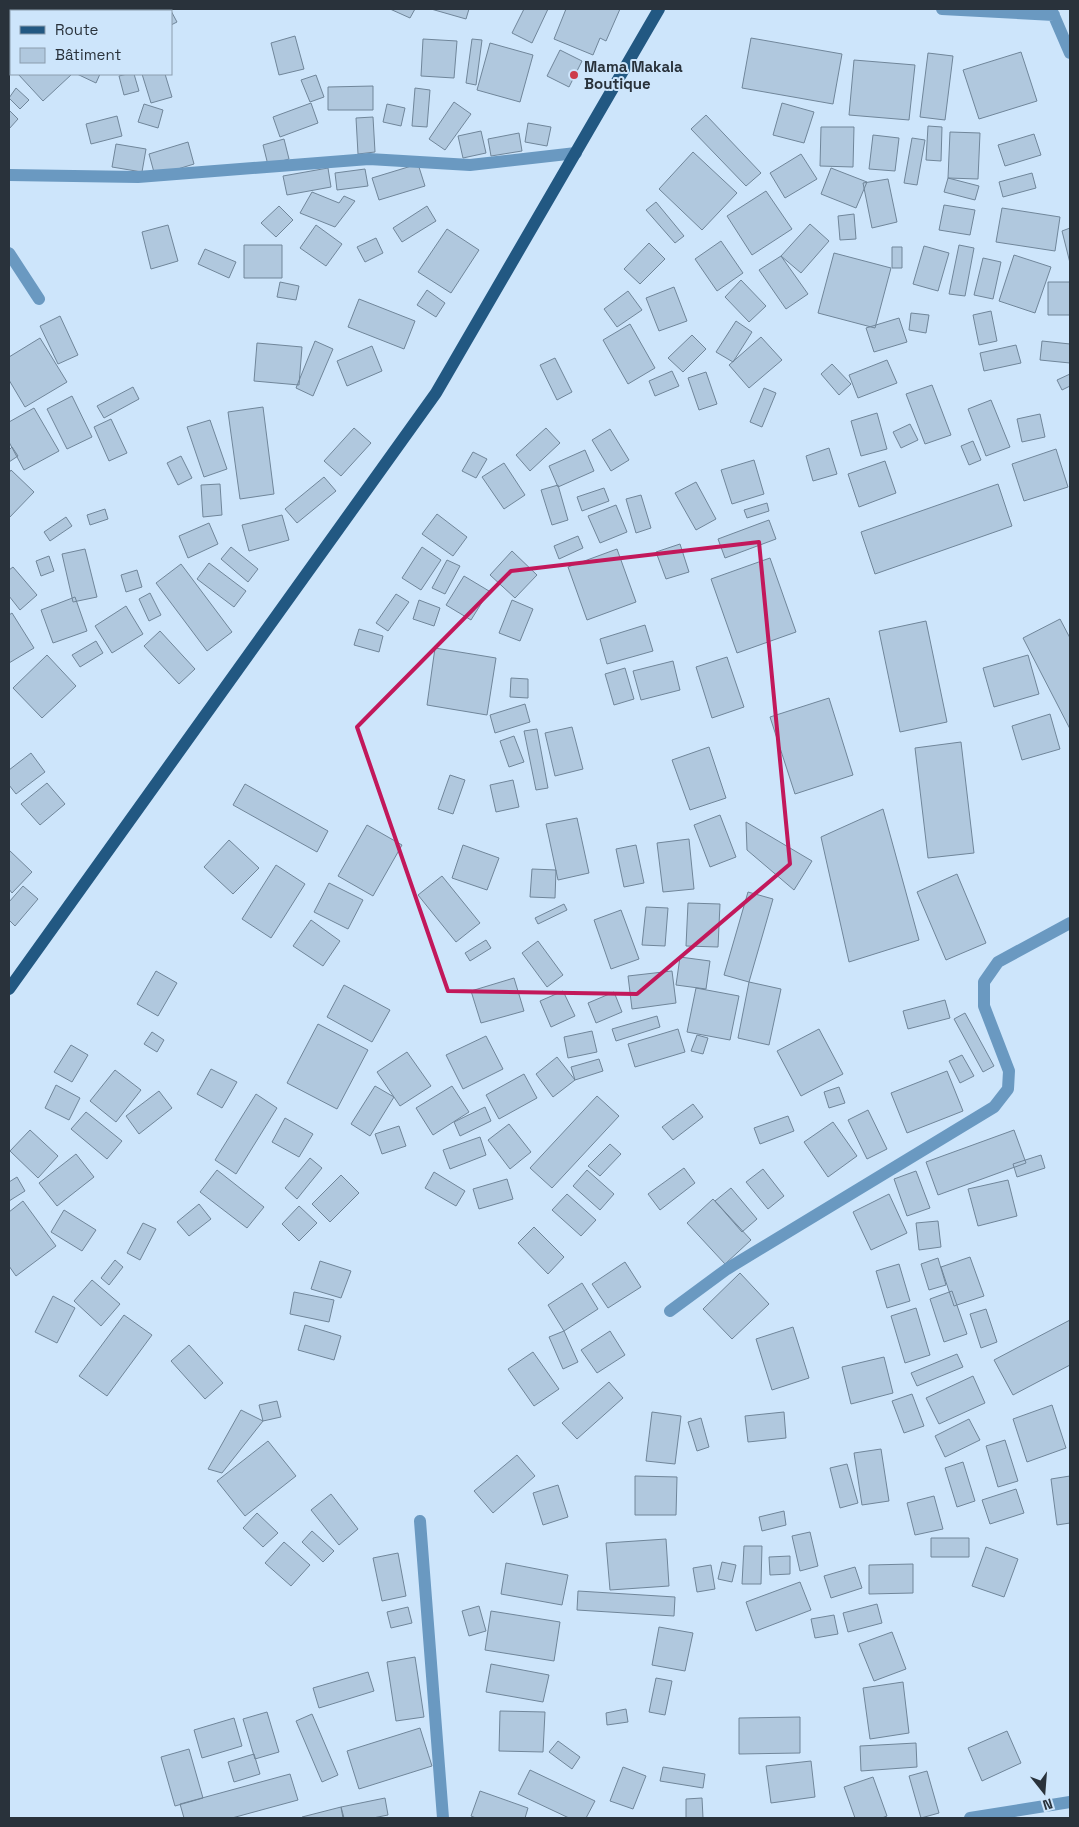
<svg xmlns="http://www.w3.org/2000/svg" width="1079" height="1827" viewBox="0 0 1079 1827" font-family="'Space Grotesk',sans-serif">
  <rect width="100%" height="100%" fill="#cde5fb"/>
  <path fill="#b0c8de" stroke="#70869a" d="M137 9H170L177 22 171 25V11H138Z
    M390 9H415L410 18Z
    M431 9H469L466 19Z
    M524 9H548L532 43 512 33Z
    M566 9H620L606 41 600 38 593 55 554 39Z
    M295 36 304 69 279 75 271 43Z
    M751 38 842 54 833 104 742 88Z
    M423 39 457 41 454 78 421 76Z
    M472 39 482 40 476 85 466 83Z
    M490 43 533 55 520 102 477 90Z
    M560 50 582 61 569 87 547 76Z
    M1021 52 1037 101 979 119 963 70Z
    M928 53 953 56 945 120 920 117Z
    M854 60 915 65 909 120 849 115Z
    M18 74H72L43 101Z
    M77 74H100L96 83Z
    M127 74H134L139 91 124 95 119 76Z
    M142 74H165L172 97 151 103Z
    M316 75 324 97 310 102 301 80Z
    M373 86V110H328V87Z
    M16 88 29 100 20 109 9 98Z
    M415 88 430 90 427 127 412 126Z
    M454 102 471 114 445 150 429 139Z
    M311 103 318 123 280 137 273 117Z
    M782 103 814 112 804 143 773 135Z
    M144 104 163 110 158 128 138 122Z
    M387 104 405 108 401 126 383 122Z
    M9 110 18 119 9 129Z
    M706 115 761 173 746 186 691 129Z
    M117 116 122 136 91 144 86 124Z
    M373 117 375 152 358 154 356 118Z
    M528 123 551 127 547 146 525 142Z
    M928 126 942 127 941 161 926 160Z
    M821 127H854L853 167 820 166Z
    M481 131 486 153 463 158 458 136Z
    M950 132 980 133 978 179 948 178Z
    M519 133 522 151 491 156 488 139Z
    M1034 134 1041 155 1005 166 998 145Z
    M873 135 899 138 895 171 869 169Z
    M912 138 925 140 917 185 904 183Z
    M284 139 289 159 268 165 263 145Z
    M188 142 194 164 155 176 149 154Z
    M116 144 146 149 142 172 112 167Z
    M693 152 737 193 702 230 659 189Z
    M801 154 817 179 785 198 770 173Z
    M418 164 425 186 379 200 372 178Z
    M328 168 331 187 287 195 283 176Z
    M831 168 867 182 856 208 821 194Z
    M365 169 368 186 337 190 335 173Z
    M1032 173 1036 188 1003 197 999 182Z
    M948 178 979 186 975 200 944 192Z
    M888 179 897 222 872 228 863 183Z
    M766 191 792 229 752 255 727 216Z
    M312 192 339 203 344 196 355 201 335 227 300 213Z
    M656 202 684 236 675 243 646 210Z
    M944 205 975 210 970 235 939 230Z
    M279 206 293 220 276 237 261 223Z
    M427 206 436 221 402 242 393 228Z
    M1002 208 1060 217 1055 251 996 242Z
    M854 214 856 239 840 240 838 216Z
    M810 224 829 241 801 273 781 256Z
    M168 225 178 261 151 269 142 232Z
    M316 225 342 244 326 266 300 248Z
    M1070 228V263L1062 231Z
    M447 229 479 250 451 293 418 272Z
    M376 238 383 253 365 262 357 247Z
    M721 241 743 273 717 291 695 259Z
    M649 243 665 259 640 284 624 269Z
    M244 245H282V278H244Z
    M959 245 974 248 965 296 949 294Z
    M924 246 949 253 938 291 913 284Z
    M892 247H902V268H892Z
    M205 249 236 262 229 278 198 264Z
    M834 253 891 268 875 328 818 313Z
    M1014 255 1051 267 1035 313 999 301Z
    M781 256 808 294 786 309 759 270Z
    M983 258 1001 262 993 299 974 295Z
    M741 280 766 306 749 322 725 297Z
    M280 282 299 286 296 300 277 297Z
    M1048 282H1070V315H1048Z
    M674 287 687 321 659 331 646 298Z
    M427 290 445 303 436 317 417 305Z
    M628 291 642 310 617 327 604 309Z
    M359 299 415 321 404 349 348 327Z
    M991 311 997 341 979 345 973 315Z
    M911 313 929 315 926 333 909 330Z
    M60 316 78 355 58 364 40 326Z
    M899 318 907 342 874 352 866 328Z
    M736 321 752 332 733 362 716 352Z
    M630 324 655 368 628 384 603 340Z
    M692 335 706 349 683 372 668 358Z
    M761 337 782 360 749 388 729 365Z
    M40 338 67 382 25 407 9 380V357Z
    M315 341 333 349 313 396 296 388Z
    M1042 341 1070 344V363L1040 360Z
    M257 343 302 347 299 385 254 381Z
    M1016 345 1021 363 984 371 980 353Z
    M372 346 382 371 347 386 337 361Z
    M555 358 572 392 557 400 540 365Z
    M887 360 897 383 858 398 849 375Z
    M832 364 851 384 839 395 821 374Z
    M672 371 679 386 655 396 649 381Z
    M706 372 717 404 699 410 688 378Z
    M1070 374V386L1062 390 1057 380Z
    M932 385 951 435 925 444 906 394Z
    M133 387 139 399 104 418 97 406Z
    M764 388 776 393 762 427 750 422Z
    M72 396 92 437 67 449 47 409Z
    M991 400 1010 447 986 456 968 409Z
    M263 407 274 494 240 499 228 412Z
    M34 408 59 451 24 470 9 442V422Z
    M877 413 887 449 861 456 851 421Z
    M1040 414 1045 437 1022 442 1017 419Z
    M111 419 127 453 109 461 94 427Z
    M210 420 227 469 204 477 187 427Z
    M910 424 918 440 901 448 893 432Z
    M354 428 371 443 341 476 324 461Z
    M546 428 560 443 530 471 516 455Z
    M610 429 629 460 611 471 592 440Z
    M973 441 981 460 969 465 961 446Z
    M12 447 18 456 9 462V450Z
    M829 448 837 474 813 481 806 456Z
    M1056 449 1068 487 1024 501 1012 464Z
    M585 450 594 471 558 487 549 466Z
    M473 452 487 459 476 478 462 471Z
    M181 456 192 478 178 485 167 463Z
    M754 460 764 494 732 504 721 470Z
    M885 461 896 493 859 507 848 474Z
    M504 463 525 495 504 509 482 477Z
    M11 470 34 492 9 518V473Z
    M324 477 336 491 297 523 285 509Z
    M696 482 716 519 696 530 675 493Z
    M220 484 222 515 203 517 201 485Z
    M998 484 1012 526 875 574 861 532Z
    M558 485 568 520 552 525 541 490Z
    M604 488 609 501 582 511 577 497Z
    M641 495 651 528 636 533 626 499Z
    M767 503 769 511 747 518 744 510Z
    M616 505 627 532 600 543 588 516Z
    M105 509 108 519 90 525 87 515Z
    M437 514 467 537 453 556 422 534Z
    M282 515 289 540 249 551 242 525Z
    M66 517 72 526 50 541 44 532Z
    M769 520 776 539 725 558 718 539Z
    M209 523 218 544 188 558 179 536Z
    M578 536 583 548 559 559 554 546Z
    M680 544 689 572 666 579 656 552Z
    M231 547 258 569 248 582 221 559Z
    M422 547 441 560 421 590 402 578Z
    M85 549 97 597 73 602 62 554Z
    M617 549 636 602 587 620 568 567Z
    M512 551 537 575 515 598 490 575Z
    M49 556 54 571 41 576 36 561Z
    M770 558 796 632 737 653 711 579Z
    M447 560 460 566 445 594 432 588Z
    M209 563 246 591 234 607 197 579Z
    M181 564 232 632 207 651 156 583Z
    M13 567 37 595 20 610 9 596V570Z
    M137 570 142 587 126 592 121 575Z
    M464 576 489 591 471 620 446 605Z
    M150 593 161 615 149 621 139 599Z
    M396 594 409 602 388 631 376 623Z
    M75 597 87 631 53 643 41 610Z
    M419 600 440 608 434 626 413 619Z
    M512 600 533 609 520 641 499 633Z
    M126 606 143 634 112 653 95 626Z
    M12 613 34 648 9 663V615Z
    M1060 619 1070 638V729L1023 638Z
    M926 621 947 722 900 732 879 631Z
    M645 625 653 651 607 664 600 639Z
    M359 629 383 636 379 652 354 645Z
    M160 631 195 669 179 684 144 646Z
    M96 641 103 653 80 667 72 655Z
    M435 648 496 658 487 715 427 705Z
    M47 655 76 686 42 718 13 688Z
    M1028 655 1039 694 994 707 983 668Z
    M727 657 744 707 712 718 696 667Z
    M673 661 680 690 641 700 633 671Z
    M625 668 634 699 614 705 605 674Z
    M511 678 528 679V698L510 697Z
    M829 698 853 775 795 794 770 717Z
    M525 704 530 722 495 733 490 715Z
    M1050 714 1060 749 1022 760 1012 726Z
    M572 727 583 769 555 776 545 733Z
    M537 729 548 788 536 790 524 731Z
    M514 736 524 762 509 767 500 741Z
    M961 742 974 853 928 858 915 748Z
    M709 747 726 798 690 810 672 760Z
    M31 753 45 772 16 794 9 785V770Z
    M450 775 465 780 453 814 438 809Z
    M513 780 519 807 496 812 490 785Z
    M47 783 65 804 40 825 21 804Z
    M245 784 328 831 317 852 233 805Z
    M883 809 919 940 849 962 821 837Z
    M720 815 736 857 710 867 694 825Z
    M577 818 589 873 558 880 546 824Z
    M746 822 812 861 794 890 747 850Z
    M367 825 402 845 373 896 338 876Z
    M689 839 694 889 663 892 657 843Z
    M229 840 259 868 233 894 204 867Z
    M463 845 499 858 487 890 452 878Z
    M636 845 644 883 624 887 616 849Z
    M9 850 32 872 12 893 9 889Z
    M276 865 305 884 271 938 242 919Z
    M532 869 556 870 555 898 530 897Z
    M957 874 986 943 946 960 917 892Z
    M442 876 480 923 456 942 418 895Z
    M329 883 363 900 348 929 314 912Z
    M23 886 38 899 15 926 9 920V902Z
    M748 892 773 899 749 982 724 975Z
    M688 903 720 904 718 947 686 946Z
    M564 904 567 910 538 924 535 918Z
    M646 907 668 908 665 946 642 945Z
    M621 910 639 959 611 969 594 920Z
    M311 920 340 941 323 966 293 946Z
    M486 940 491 948 470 961 465 953Z
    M538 941 563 975 547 987 522 953Z
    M680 957 710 961 706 989 676 985Z
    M156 971 177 983 158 1016 137 1004Z
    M672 971 676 1003 632 1009 628 976Z
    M514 978 524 1011 481 1023 471 991Z
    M749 982 781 989 769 1045 738 1038Z
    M344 985 390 1010 372 1042 327 1017Z
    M696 988 739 996 730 1040 687 1032Z
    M563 991 575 1016 551 1027 540 1001Z
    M614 992 622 1012 596 1023 588 1003Z
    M945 1000 950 1018 908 1029 903 1011Z
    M965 1013 994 1066 983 1072 954 1019Z
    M657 1016 660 1027 616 1041 612 1029Z
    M318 1024 368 1050 337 1109 287 1083Z
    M678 1029 685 1052 635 1067 628 1044Z
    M819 1029 843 1074 801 1096 777 1051Z
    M592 1031 597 1052 568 1058 564 1037Z
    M152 1032 164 1040 157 1052 144 1044Z
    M697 1035 708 1038 703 1054 691 1051Z
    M486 1036 503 1069 463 1089 446 1055Z
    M71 1045 88 1055 72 1082 54 1072Z
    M407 1052 431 1086 400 1106 377 1072Z
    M962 1055 974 1076 960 1083 949 1061Z
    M557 1057 575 1080 553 1097 536 1074Z
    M599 1059 603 1071 575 1080 571 1067Z
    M211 1069 237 1082 222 1108 197 1094Z
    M115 1070 141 1090 116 1122 90 1101Z
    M947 1071 963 1111 907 1133 891 1093Z
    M524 1074 537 1098 499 1119 486 1095Z
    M56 1085 80 1098 69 1120 45 1108Z
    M375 1086 394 1097 370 1136 351 1124Z
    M452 1086 469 1112 433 1135 416 1108Z
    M839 1087 845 1103 829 1108 824 1092Z
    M159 1091 172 1108 139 1134 126 1116Z
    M256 1094 277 1108 236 1174 215 1160Z
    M597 1096 619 1116 552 1188 530 1168Z
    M693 1104 703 1117 673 1140 662 1127Z
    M485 1107 491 1121 460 1136 454 1122Z
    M868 1110 887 1149 867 1159 848 1120Z
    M86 1112 122 1141 107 1159 71 1129Z
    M788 1116 794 1131 760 1144 754 1128Z
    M285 1118 313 1134 299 1157 272 1142Z
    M833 1122 857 1156 828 1177 804 1142Z
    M509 1124 531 1152 510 1169 488 1140Z
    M399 1126 406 1146 382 1154 375 1134Z
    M30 1130 58 1156 38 1178 10 1151Z
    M1014 1130 1026 1163 938 1195 926 1162Z
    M480 1137 486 1155 450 1169 443 1150Z
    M610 1144 621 1154 600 1176 588 1166Z
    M76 1154 94 1177 57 1206 39 1183Z
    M1041 1155 1045 1168 1017 1177 1013 1164Z
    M310 1158 322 1168 297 1199 285 1188Z
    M684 1168 695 1183 660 1210 648 1194Z
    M763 1169 784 1196 768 1209 746 1182Z
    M217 1170 264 1207 247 1228 200 1192Z
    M587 1170 614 1194 600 1210 573 1186Z
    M916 1171 930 1208 907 1216 894 1179Z
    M434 1172 465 1191 456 1206 425 1188Z
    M341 1175 359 1193 330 1222 312 1204Z
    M17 1177 25 1191 9 1201V1182Z
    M507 1179 513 1199 479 1209 473 1189Z
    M1008 1180 1017 1216 978 1226 968 1189Z
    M731 1188 757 1219 742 1232 715 1201Z
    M567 1194 596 1220 581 1236 552 1210Z
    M889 1194 907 1233 871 1250 853 1212Z
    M713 1199 751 1240 725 1264 687 1223Z
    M23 1201 56 1246 16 1276 9 1266V1212Z
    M199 1204 211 1219 189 1236 177 1222Z
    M299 1206 317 1223 299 1241 282 1224Z
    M64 1210 96 1230 82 1251 51 1232Z
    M938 1221 941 1247 919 1250 916 1223Z
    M143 1223 156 1229 140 1260 127 1253Z
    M534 1227 564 1257 548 1274 518 1243Z
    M970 1257 984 1296 954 1306 941 1267Z
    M938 1258 946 1285 929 1290 921 1264Z
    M115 1260 123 1267 109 1285 101 1278Z
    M320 1261 351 1271 341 1298 311 1289Z
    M625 1262 641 1287 608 1308 592 1284Z
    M899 1264 910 1301 887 1308 876 1271Z
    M740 1273 769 1304 732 1339 703 1309Z
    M92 1280 120 1304 101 1326 74 1301Z
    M582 1283 598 1309 564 1331 548 1305Z
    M952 1291 967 1334 944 1342 930 1299Z
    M294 1292 334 1300 329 1322 290 1314Z
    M53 1296 75 1308 57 1343 35 1332Z
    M916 1308 930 1355 905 1363 891 1316Z
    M986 1309 997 1342 981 1348 970 1314Z
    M124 1315 152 1335 107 1396 79 1376Z
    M1070 1320V1365L1013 1395 994 1360Z
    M305 1325 341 1336 334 1360 298 1350Z
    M793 1327 809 1378 772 1390 756 1339Z
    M564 1331 578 1362 563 1369 549 1337Z
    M610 1331 625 1355 597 1373 581 1350Z
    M189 1345 223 1383 205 1399 171 1361Z
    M533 1352 559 1389 534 1406 508 1369Z
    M957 1354 963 1367 917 1386 911 1373Z
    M884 1357 893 1393 851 1404 842 1367Z
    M973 1376 985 1403 939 1424 926 1398Z
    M609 1382 623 1398 577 1439 562 1423Z
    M912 1394 924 1426 904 1433 892 1401Z
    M277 1401 281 1417 263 1421 259 1405Z
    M1052 1405 1066 1448 1027 1462 1013 1419Z
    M241 1410 263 1421 222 1473 208 1469Z
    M652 1412 681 1416 675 1464 646 1461Z
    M784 1412 786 1438 748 1442 745 1416Z
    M701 1418 709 1447 697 1451 688 1422Z
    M969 1419 980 1440 945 1457 935 1436Z
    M1005 1440 1018 1481 998 1487 986 1446Z
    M268 1441 296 1476 245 1516 217 1481Z
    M881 1449 889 1501 862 1505 854 1453Z
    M517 1455 535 1476 493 1513 474 1491Z
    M963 1462 975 1501 957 1507 945 1468Z
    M847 1464 858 1503 840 1508 830 1468Z
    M635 1476 677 1477 676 1515H635Z
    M1070 1476V1523L1057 1525 1051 1479Z
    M558 1485 568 1517 543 1525 533 1493Z
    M1016 1489 1024 1513 990 1524 982 1500Z
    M331 1494 358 1529 339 1545 311 1510Z
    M934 1496 943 1529 915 1535 907 1503Z
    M784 1511 786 1525 762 1531 759 1517Z
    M257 1513 278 1533 263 1547 243 1528Z
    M312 1531 334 1551 323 1562 302 1542Z
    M810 1532 818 1566 800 1571 792 1536Z
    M931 1538H969V1557H931Z
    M666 1539 669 1586 610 1590 606 1543Z
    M284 1542 310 1565 291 1586 265 1563Z
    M744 1546H762L761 1584H742Z
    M986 1547 1018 1559 1004 1597 972 1586Z
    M398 1553 406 1596 382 1601 373 1558Z
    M790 1556V1574L770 1575 769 1557Z
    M722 1562 736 1565 732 1582 718 1579Z
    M506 1563 568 1575 562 1605 501 1594Z
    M913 1564V1593L869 1594V1565Z
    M711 1565 715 1589 697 1592 693 1568Z
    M855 1567 862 1588 831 1598 824 1576Z
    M800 1582 811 1610 756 1631 746 1602Z
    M578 1591 675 1597 674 1616 577 1610Z
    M877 1604 882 1623 848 1632 843 1613Z
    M479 1606 486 1631 469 1636 462 1611Z
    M408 1607 412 1623 391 1628 387 1612Z
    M491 1611 560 1622 554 1661 485 1650Z
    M834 1615 838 1634 815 1638 811 1619Z
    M659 1627 693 1633 685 1671 652 1665Z
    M892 1632 906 1669 874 1681 859 1644Z
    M415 1657 424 1717 396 1721 387 1662Z
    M491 1664 549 1675 543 1702 486 1692Z
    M368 1672 374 1691 319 1708 313 1688Z
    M656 1678 672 1681 665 1715 649 1712Z
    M903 1682 909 1733 870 1739 863 1688Z
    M626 1709 628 1722 607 1725 606 1713Z
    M500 1711 545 1712 543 1752 499 1751Z
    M267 1712 279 1752 255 1759 243 1719Z
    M312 1714 338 1775 322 1782 296 1721Z
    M800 1717V1753L739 1754V1718Z
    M234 1718 242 1746 202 1758 194 1730Z
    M420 1728 432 1766 359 1789 347 1751Z
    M1007 1731 1021 1763 982 1781 968 1748Z
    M558 1741 580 1757 572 1769 549 1752Z
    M916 1743 917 1767 861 1771 860 1746Z
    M189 1749 203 1798 175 1806 161 1757Z
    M254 1754 260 1774 234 1782 228 1762Z
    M811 1761 815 1797 771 1803 766 1766Z
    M623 1767 646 1776 633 1809 610 1801Z
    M663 1767 705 1774 703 1788 660 1781Z
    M530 1770 595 1801 586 1818H569L518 1794Z
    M927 1771 939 1813 921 1818 909 1776Z
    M290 1774 298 1800 232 1818H184L180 1804Z
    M873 1777 887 1816 882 1818H855L844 1787Z
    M480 1791 528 1808 525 1818H476L471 1816Z
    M385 1798 388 1815 373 1818H343L341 1807Z
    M702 1798 703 1818H686V1799Z
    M341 1807 344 1818H302V1817Z"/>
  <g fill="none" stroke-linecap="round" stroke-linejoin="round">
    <path stroke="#6a99c1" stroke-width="12" d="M942 9 1054 15
      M1051 9 1070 53
      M9 175 138 177 369 159 470 165 576 153
      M9 253 39 299
      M670 1311 727 1269 994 1107 1008 1089 1009 1071 984 1006V982L998 962 1070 923
      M420 1521 443 1818
      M970 1818 1070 1802"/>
    <path stroke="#225882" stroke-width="12" d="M9 989 436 393 659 9"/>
  </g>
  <path fill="none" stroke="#c2185b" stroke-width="4" stroke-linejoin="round" d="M759 542 790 864 637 994 448 991 357 727 511 571Z"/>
  <circle fill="#cd3d4c" stroke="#cde5fb" stroke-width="2" cx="574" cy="75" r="5"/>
  <g text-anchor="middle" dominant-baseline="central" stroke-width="4" stroke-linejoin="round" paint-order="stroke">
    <g font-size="15" font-weight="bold" fill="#29323b" stroke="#cde5fb" text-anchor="start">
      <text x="584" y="66">Mama Makala<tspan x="584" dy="17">Boutique</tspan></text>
    </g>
  </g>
  <rect width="1079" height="1827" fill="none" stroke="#29323b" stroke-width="20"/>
  <rect x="10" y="10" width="162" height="65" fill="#cde5fb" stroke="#8b9dae"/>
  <rect x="20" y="26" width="25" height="8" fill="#225882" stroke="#8b9dae"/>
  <text x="55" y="35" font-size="15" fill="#29323b">Route</text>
  <rect x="20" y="48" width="25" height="15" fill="#b0c8de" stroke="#8b9dae"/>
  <text x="55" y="60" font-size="15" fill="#29323b">Bâtiment</text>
  <g transform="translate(1044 1792) rotate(163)" stroke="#cde5fb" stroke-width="4" paint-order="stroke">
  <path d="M0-4L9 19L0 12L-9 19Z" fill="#29323b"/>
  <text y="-8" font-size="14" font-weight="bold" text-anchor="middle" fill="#29323b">N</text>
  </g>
</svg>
